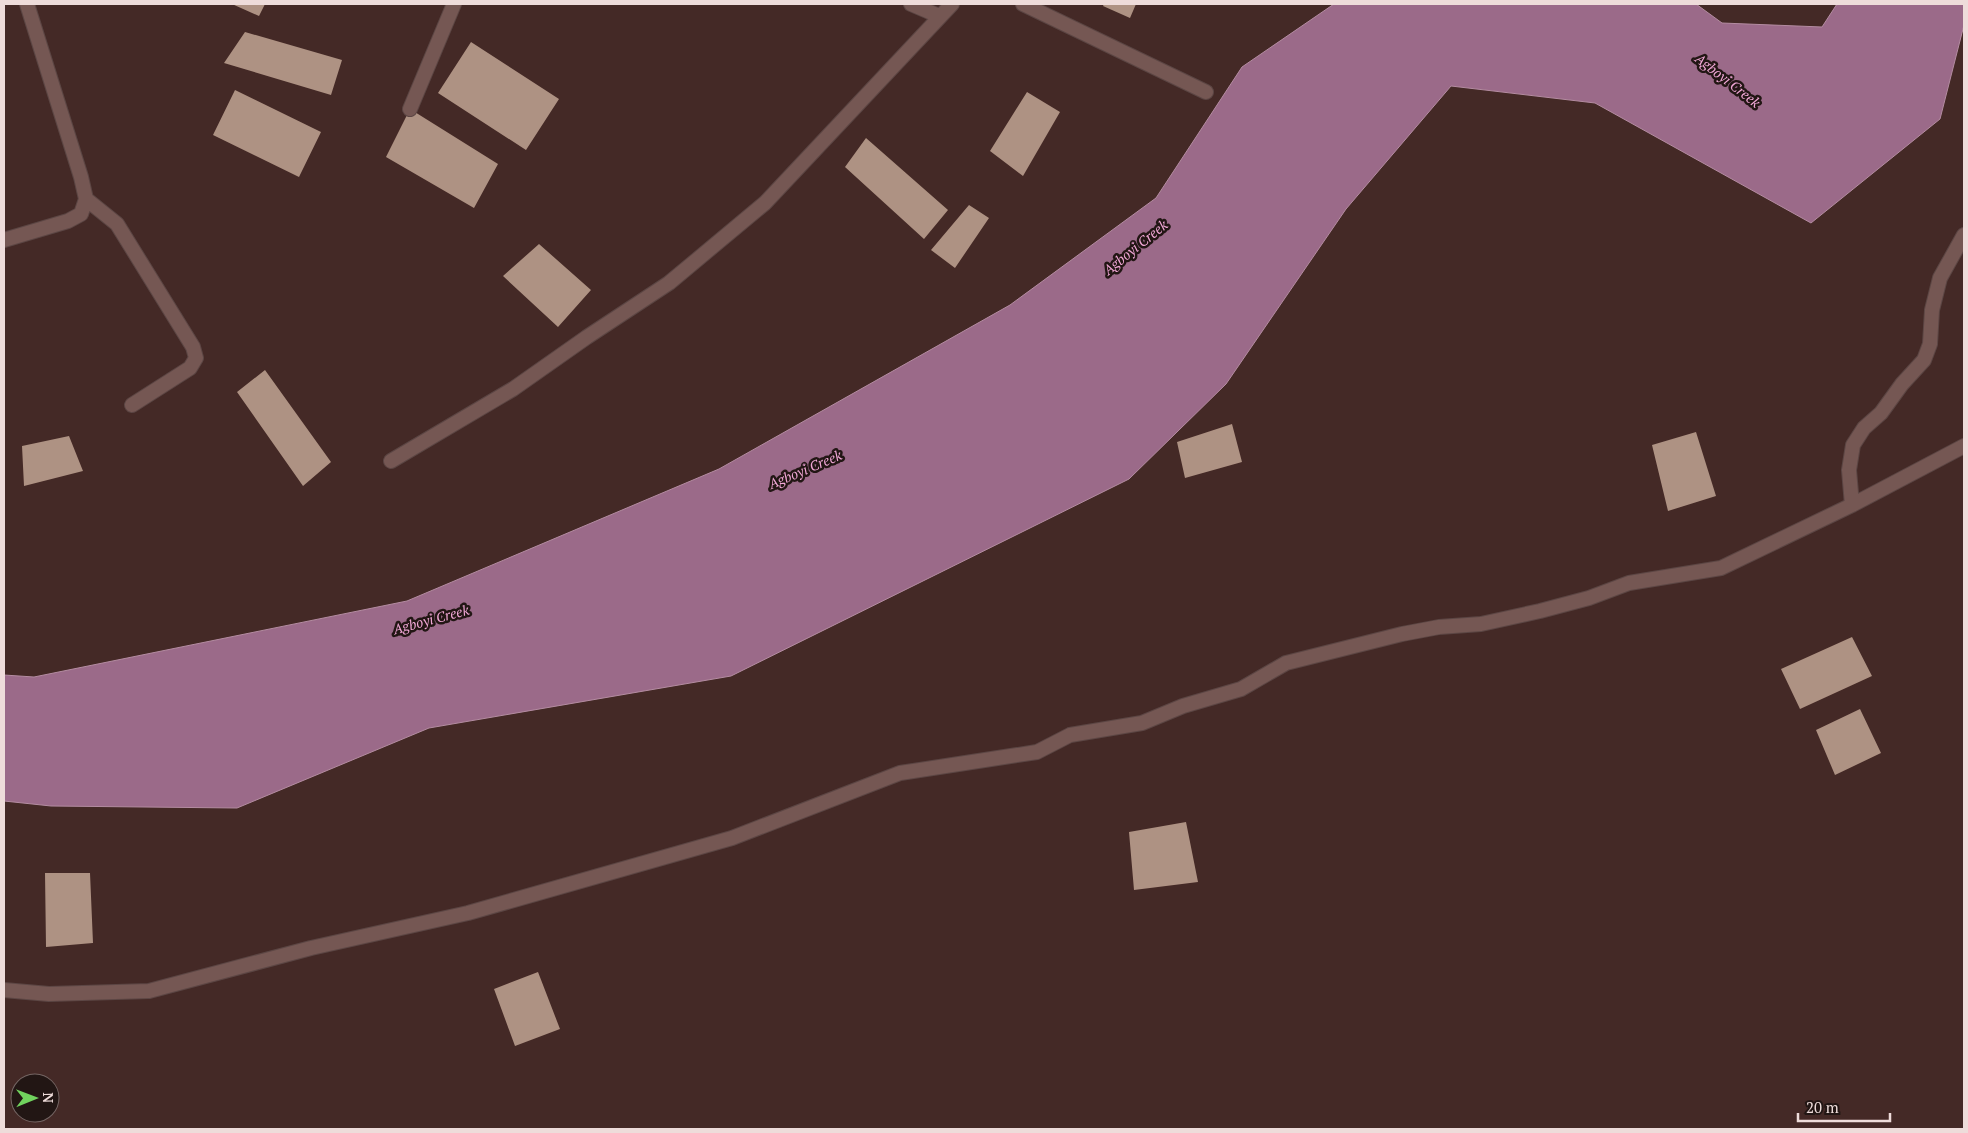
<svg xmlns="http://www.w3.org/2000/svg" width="1968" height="1133" viewBox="0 0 1968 1133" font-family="'PT Serif',serif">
  <rect width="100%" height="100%" fill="#442926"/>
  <path fill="#9b6a89" stroke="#b48ca1" d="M1334 4H1696L1722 23 1822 27 1837 4H1964V25L1940 119 1811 223 1595 103 1451 86 1346 209 1226 384 1129 479 731 676 429 728 237 808 51 806 4 801V675L34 677 407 601 719 469 1010 305 1156 198 1242 67Z"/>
  <path fill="#ae9283" d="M232 4H265L259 16Z
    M1104 4H1136L1130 18 1103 6Z
    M245 32 342 60 331 95 224 63Z
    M471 42 559 99 526 150 438 93Z
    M235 90 321 132 299 177 213 135Z
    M1027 92 1060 112 1023 176 990 151Z
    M410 109 498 164 474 208 386 157Z
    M866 138 948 210 924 239 845 167Z
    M969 205 989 218 955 268 931 250Z
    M539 244 591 290 558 327 503 276Z
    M265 370 331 462 303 486 237 392Z
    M1232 424 1242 462 1185 478 1177 442Z
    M1696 432 1716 496 1668 511 1652 445Z
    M69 436 83 471 24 486 22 446Z
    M1852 637 1872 676 1800 709 1781 669Z
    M1860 709 1881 753 1835 775 1816 730Z
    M1186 822 1198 882 1134 890 1129 832Z
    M45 873H90L93 943 46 947Z
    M538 972 560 1029 515 1046 494 989Z"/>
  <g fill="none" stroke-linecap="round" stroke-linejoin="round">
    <defs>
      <path id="minor" d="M911 4 939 16
        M1023 4 1206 92
        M410 109 454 4
        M86 199 117 224 193 347 196 358 190 368 132 405
        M4 240 68 221 81 214 86 199 81 177 27 4
        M391 461 513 389 587 337 669 283 765 203 952 4
        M1852 505 1849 470 1853 445 1864 428 1881 413 1902 384 1924 360 1930 344 1932 310 1940 278 1964 235
        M4 990 49 994 149 991 311 948 468 913 732 838 900 773 1037 752 1070 735 1142 723 1183 706 1241 689 1286 663 1402 634 1439 627 1481 624 1540 611 1589 598 1629 583 1721 568 1852 505 1964 446"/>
    </defs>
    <use href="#minor" stroke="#5c4644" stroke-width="16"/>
    <use href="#minor" stroke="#755753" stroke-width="14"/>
  </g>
  <g text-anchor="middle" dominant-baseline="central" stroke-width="5" stroke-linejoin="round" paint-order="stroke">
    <g font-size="14" font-style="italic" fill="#f1a7d6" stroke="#221614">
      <text transform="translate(1728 80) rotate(38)">Agboyi Creek</text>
      <text transform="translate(1135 247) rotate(-39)">Agboyi Creek</text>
      <text transform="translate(805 469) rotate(-23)">Agboyi Creek</text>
      <text transform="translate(431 619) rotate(-15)">Agboyi Creek</text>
    </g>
  </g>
  <rect width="1968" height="1133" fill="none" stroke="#eedcda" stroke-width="10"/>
  <g transform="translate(35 1098) rotate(89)"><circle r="24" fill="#221614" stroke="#746563"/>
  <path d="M0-4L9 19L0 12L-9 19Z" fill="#71d35e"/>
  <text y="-8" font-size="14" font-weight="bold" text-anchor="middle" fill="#eedcda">N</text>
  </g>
  <path d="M1798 1113v8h92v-8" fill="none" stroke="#eedcda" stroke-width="2.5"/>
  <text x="1806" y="1113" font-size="15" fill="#eedcda" stroke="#221614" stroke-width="4" paint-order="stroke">20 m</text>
</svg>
